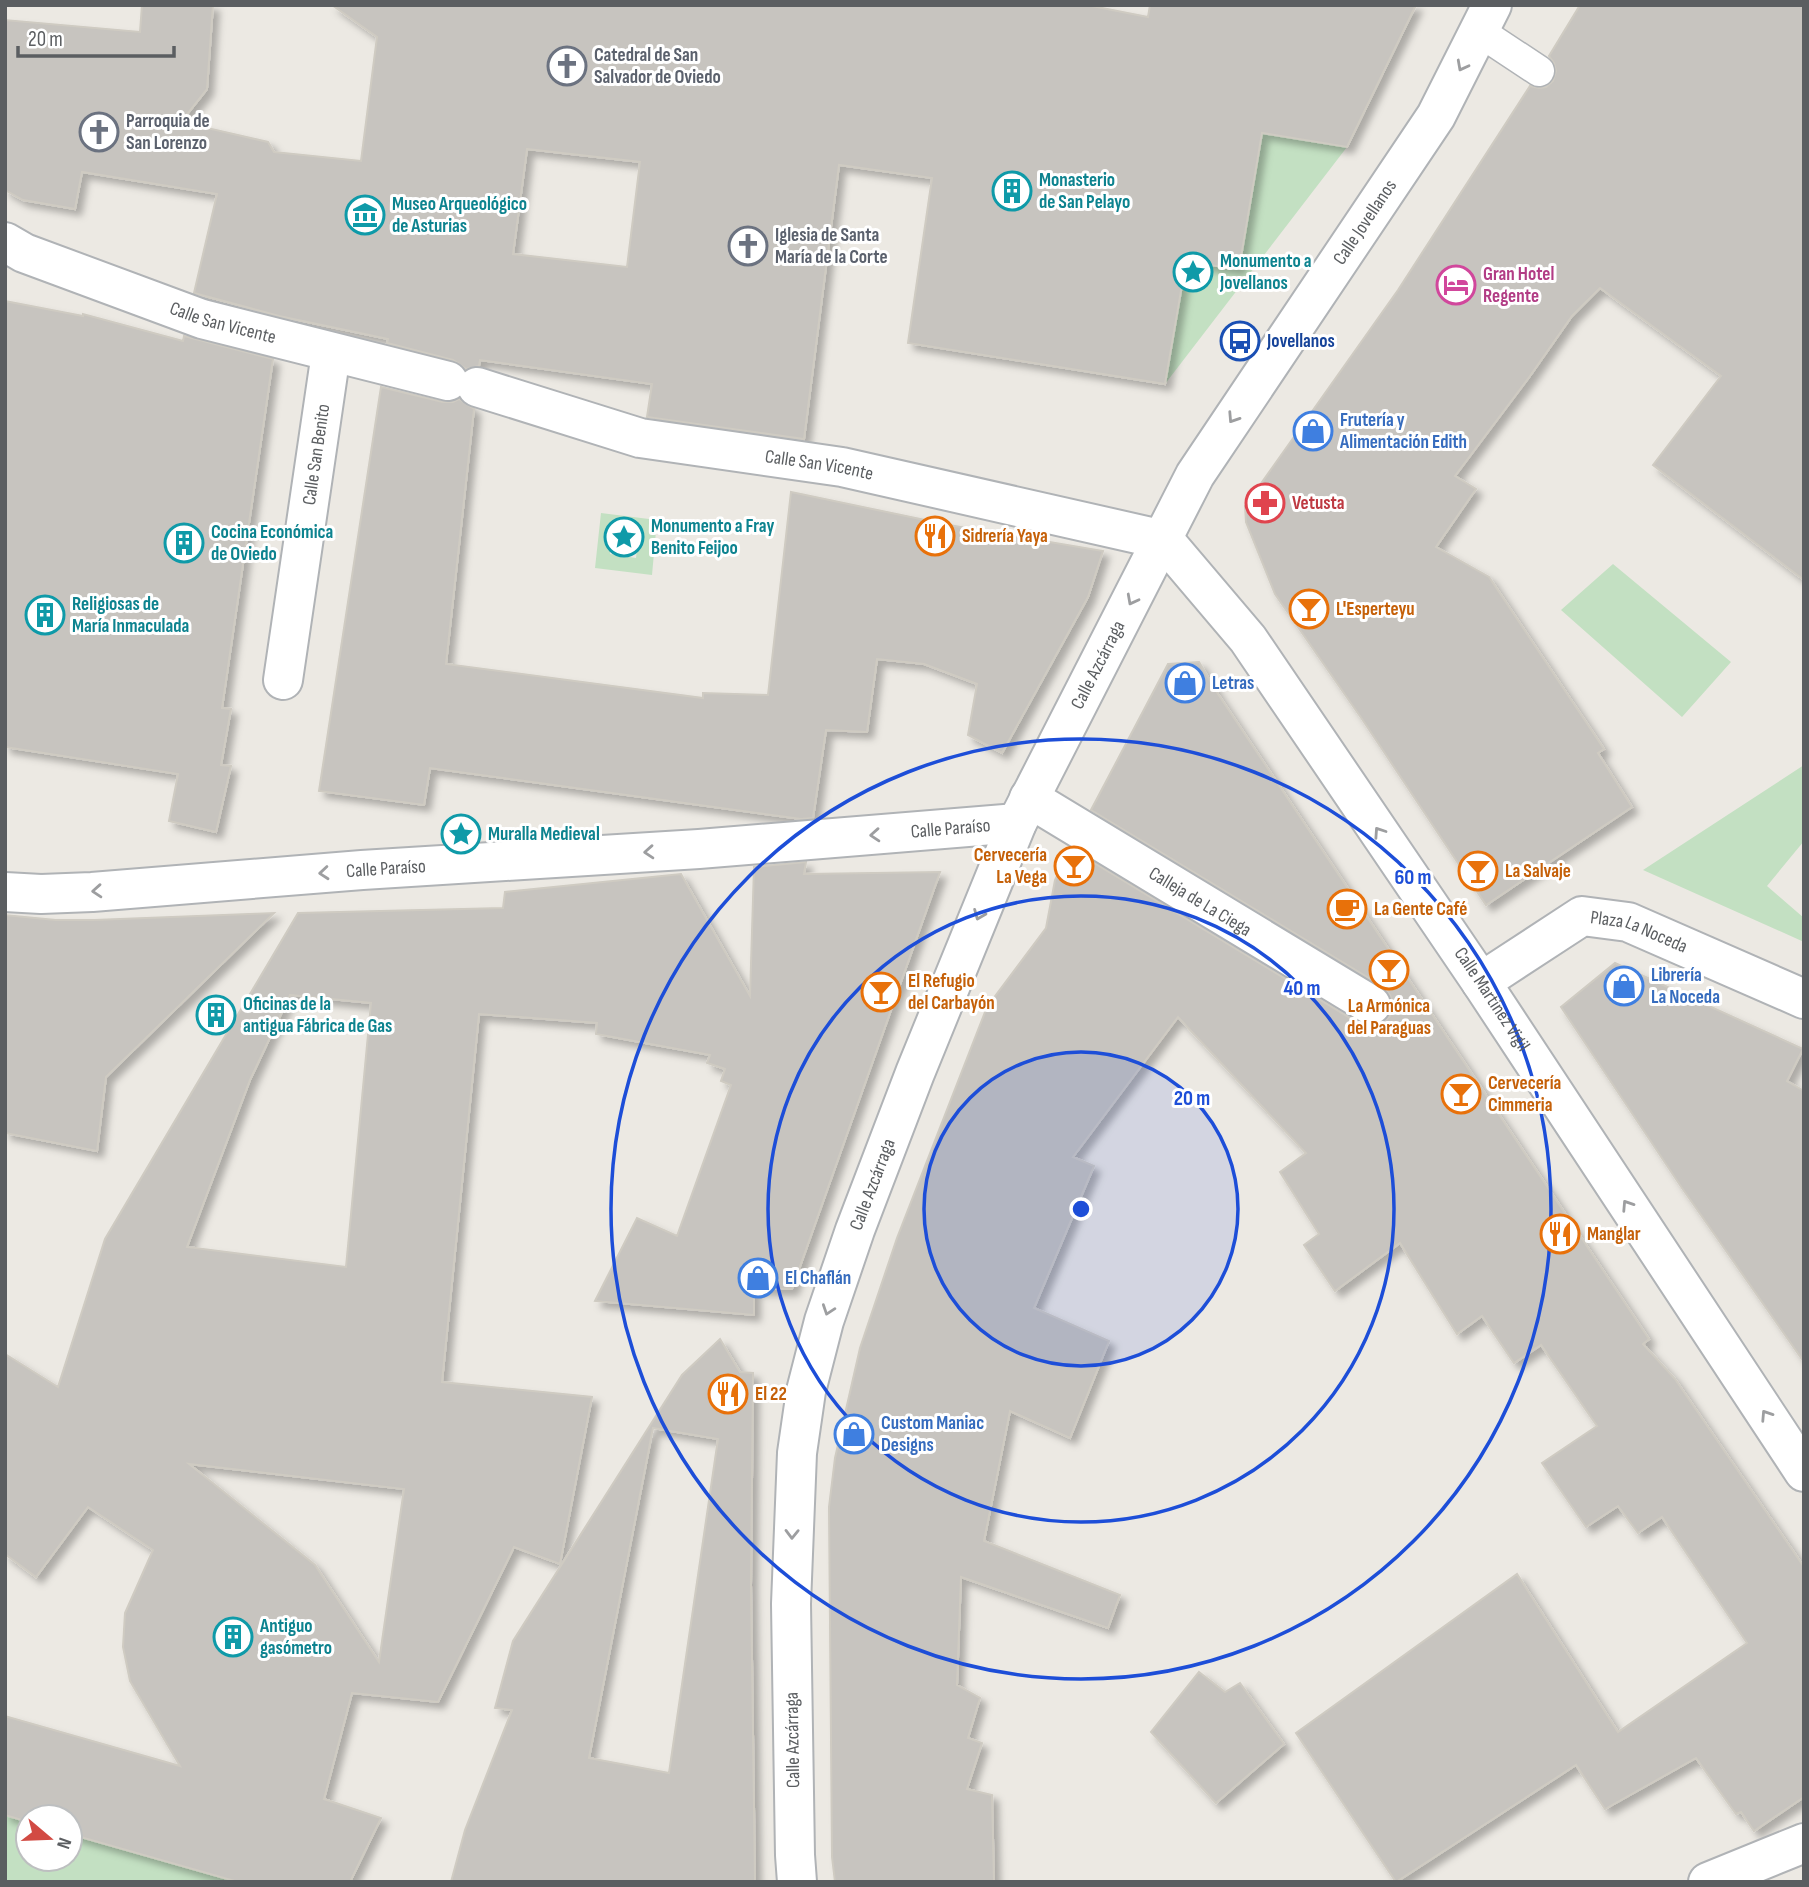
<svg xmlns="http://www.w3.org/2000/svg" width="1809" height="1887" viewBox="0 0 1809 1887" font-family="'Sofia Sans Condensed',sans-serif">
  <defs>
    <filter id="shadow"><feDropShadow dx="6" dy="6" stdDeviation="3.5" flood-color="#0004"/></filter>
  </defs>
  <rect width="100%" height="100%" fill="#ece9e3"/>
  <path fill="#c3e0c2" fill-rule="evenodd" d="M1262 133 1347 147 1165 384 1186 262 1239 269Z
    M601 513 657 520 652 575 595 568ZM613 528 639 531 636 558 610 554Z
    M1613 564 1731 662 1682 717 1561 610Z
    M1804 765V841L1767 886 1804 918V942L1643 870Z
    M5 1815 28 1822V1859H70V1834L238 1882H5Z"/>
  <path fill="#c7c4bf" stroke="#cfcbc2" stroke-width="2" fill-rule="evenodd" filter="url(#shadow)" d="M142 5H213L207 89 181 122 268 142 274 152 361 161 377 37 332 5H1087L1148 17 1150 5H1416L1347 147 1262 133 1239 269 1186 262 1165 384 908 343 932 178 839 165 804 439 647 417 652 384 480 360 479 366 466 369 453 360 387 343 388 339 279 316 194 293 217 194 82 172 75 209 23 200 5 190V20L140 32ZM527 149 640 162 627 267 513 254Z
    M1580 5H1804V580L1653 465 1721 376 1600 288 1572 316 1530 376 1455 476 1476 489 1436 547 1489 577 1604 749 1598 753 1632 807 1486 905 1362 719 1275 594 1246 522 1245 506 1398 290 1530 86 1539 88 1546 87 1553 81 1556 71 1554 63 1549 56Z
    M5 301 83 316V314L183 341 184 336 273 359 222 708 231 709 221 765 231 766 216 832 169 821 178 774 5 747Z
    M381 387 443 402H453L459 399 474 409 446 664 703 698V693L768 695 791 492 949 525 1103 551 1088 597 1002 753 968 735 977 684 924 664 877 659 867 732 826 730 813 818 801 819 430 768 424 805 319 791Z
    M1199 662 1218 694 1649 1339 1643 1344 1675 1379 1804 1567V1797L1754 1831 1741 1812 1736 1814 1696 1758 1605 1809 1576 1765 1396 1882 1296 1733 1517 1574 1618 1732 1747 1643 1662 1517 1638 1533 1618 1506 1586 1527 1542 1463 1597 1426 1541 1345 1514 1363 1482 1316 1457 1334 1400 1243 1335 1291 1304 1245 1319 1234 1280 1172 1306 1153 1178 1017 1073 1157 1094 1166 1034 1308 1109 1341 1070 1438 1010 1411 984 1541 1120 1595 1108 1628 961 1577 957 1685 980 1698 968 1738 982 1743 967 1789 992 1795 994 1882H835L832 1857 829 1507 835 1458 860 1348 897 1238 987 1007 1046 928 1055 880 1071 849 1360 1024 1370 1027 1381 1024 1390 1016 1393 1006 1390 995 1382 986 1091 810 1168 664Z
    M806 862 804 874 940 872 792 1289H754V1315L595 1301 637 1218 677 1236 731 1085 721 1081 725 1069 707 1063 710 1055 596 1034 597 1023 479 1014 442 1382 592 1397 560 1564 514 1547 438 1702 352 1693 324 1799 381 1818 350 1882H238L70 1834V1817H28V1822L5 1815V1716L180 1766 130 1681 123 1647 125 1613 153 1550 88 1507 36 1577 5 1554V1354L58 1387 105 1239 298 913 503 908 505 892 681 874 750 996 754 867ZM290 995 371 1003 346 1267 187 1247 250 1080ZM189 1464 404 1489 379 1662 315 1565Z
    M274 913 106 1077 97 1151 5 1133V915L56 920H94Z
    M1615 963 1803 1049 1787 1081 1804 1091V1362L1682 1188 1561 1007Z
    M720 1339 740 1372 753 1373 751 1585 755 1882H451L465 1830 512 1710 495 1708 513 1641 682 1375ZM653 1428 718 1439 669 1773 589 1758Z
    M1199 1672 1225 1692 1240 1683 1284 1744 1216 1803 1151 1732Z"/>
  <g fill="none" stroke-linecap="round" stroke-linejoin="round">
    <defs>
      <path id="service" d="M1480 32 1539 71"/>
      <g id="pedestrian">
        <path id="s1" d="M5 242 24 253 202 319 448 381"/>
        <path id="s2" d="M477 387 640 438 842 467 1164 540"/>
        <path id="s3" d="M283 680 331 353"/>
        <path d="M1708 1882 1804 1843"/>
      </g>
      <g id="minor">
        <path id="s4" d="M1164 540 1248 639 1481 982 1804 1472"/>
        <path id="s5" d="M1029 798 1371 1005"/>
        <path id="s6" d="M5 892 41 894 92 892 362 870 699 849 1017 823"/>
        <path id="s7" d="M1481 982 1582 916 1628 922 1804 999"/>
      </g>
      <g id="tertiary">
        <path id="s8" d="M797 1882 795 1855 791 1604 797 1453 806 1391 824 1321 855 1230 915 1073 1017 823 1195 475 1436 116 1492 5"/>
      </g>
    </defs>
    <use href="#service" stroke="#b0b3b6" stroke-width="33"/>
    <use href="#pedestrian" stroke="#b0b3b6" stroke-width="42"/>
    <use href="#minor" stroke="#b0b3b6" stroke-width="42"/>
    <use href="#tertiary" stroke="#b0b3b6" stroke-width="42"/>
    <use href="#service" stroke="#fff" stroke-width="30"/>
    <use href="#pedestrian" stroke="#fff" stroke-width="38"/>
    <use href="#minor" stroke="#fff" stroke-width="38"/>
    <use href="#tertiary" stroke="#fff" stroke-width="38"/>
  </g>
  <defs><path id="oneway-chevron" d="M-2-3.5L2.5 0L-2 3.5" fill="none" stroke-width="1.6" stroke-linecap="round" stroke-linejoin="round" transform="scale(1.75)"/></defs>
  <g stroke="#9d9ea0">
    <use href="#oneway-chevron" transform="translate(1462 66) rotate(118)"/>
    <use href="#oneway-chevron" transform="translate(1233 418) rotate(123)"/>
    <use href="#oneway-chevron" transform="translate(1132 600) rotate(118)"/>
    <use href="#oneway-chevron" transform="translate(1379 832) rotate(-124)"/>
    <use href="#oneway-chevron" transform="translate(875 835) rotate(176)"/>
    <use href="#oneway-chevron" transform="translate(649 852) rotate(176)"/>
    <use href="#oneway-chevron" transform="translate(324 873) rotate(175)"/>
    <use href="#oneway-chevron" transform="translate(97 891) rotate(176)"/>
    <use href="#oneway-chevron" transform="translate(979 915) rotate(112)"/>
    <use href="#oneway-chevron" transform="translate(1627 1205) rotate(-123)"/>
    <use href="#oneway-chevron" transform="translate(828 1310) rotate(109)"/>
    <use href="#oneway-chevron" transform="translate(1766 1415) rotate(-123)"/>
    <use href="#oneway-chevron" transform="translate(792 1534) rotate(91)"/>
  </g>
  <circle cx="1081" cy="1209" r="157" fill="#1d4ed8" fill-opacity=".12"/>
  <g fill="none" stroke="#1d4ed8" stroke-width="3.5">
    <circle cx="1081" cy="1209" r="157"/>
    <circle cx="1081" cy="1209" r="313"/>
    <circle cx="1081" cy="1209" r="470"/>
  </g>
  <defs>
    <symbol id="church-ring" viewBox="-11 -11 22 22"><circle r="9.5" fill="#fff" stroke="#6b7280" stroke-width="1.5"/><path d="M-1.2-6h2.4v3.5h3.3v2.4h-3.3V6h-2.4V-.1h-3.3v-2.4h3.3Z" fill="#6b7280"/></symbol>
    <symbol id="building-ring" viewBox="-11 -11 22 22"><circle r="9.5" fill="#fff" stroke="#0f9aa8" stroke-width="1.5"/><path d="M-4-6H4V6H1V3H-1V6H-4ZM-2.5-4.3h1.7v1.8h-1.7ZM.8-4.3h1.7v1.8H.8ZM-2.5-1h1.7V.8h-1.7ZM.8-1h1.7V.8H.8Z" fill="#0f9aa8"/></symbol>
    <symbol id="museum-ring" viewBox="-11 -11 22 22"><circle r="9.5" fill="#fff" stroke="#0f9aa8" stroke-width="1.5"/><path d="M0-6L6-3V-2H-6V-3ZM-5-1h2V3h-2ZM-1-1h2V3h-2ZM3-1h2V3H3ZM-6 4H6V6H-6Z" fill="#0f9aa8"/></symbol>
    <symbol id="sight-ring" viewBox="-11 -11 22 22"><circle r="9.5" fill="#fff" stroke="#0f9aa8" stroke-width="1.5"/><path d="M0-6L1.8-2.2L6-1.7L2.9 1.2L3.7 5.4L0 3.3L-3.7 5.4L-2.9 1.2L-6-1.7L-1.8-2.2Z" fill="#0f9aa8"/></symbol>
    <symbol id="hotel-ring" viewBox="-11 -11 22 22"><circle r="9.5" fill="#fff" stroke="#d1479c" stroke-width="1.5"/><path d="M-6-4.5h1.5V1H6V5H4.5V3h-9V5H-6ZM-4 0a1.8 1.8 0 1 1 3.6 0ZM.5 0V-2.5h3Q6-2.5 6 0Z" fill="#d1479c"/></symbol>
    <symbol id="bus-ring" viewBox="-11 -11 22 22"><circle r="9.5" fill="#fff" stroke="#1a4fb4" stroke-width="1.5"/><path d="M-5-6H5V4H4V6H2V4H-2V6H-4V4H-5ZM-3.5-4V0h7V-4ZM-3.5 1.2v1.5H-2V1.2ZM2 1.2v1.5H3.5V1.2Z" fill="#1a4fb4"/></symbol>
    <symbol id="shop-ring" viewBox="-11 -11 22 22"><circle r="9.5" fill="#fff" stroke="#3f7fe0" stroke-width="1.5"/><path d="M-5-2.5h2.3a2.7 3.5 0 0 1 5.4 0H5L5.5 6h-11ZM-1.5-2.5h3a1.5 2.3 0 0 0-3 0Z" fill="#3f7fe0"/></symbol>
    <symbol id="pharmacy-ring" viewBox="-11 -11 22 22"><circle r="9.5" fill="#fff" stroke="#e0444e" stroke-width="1.5"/><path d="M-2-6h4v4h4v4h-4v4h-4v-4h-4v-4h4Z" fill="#e0444e"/></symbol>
    <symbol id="restaurant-ring" viewBox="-11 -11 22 22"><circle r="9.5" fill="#fff" stroke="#e8710a" stroke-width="1.5"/><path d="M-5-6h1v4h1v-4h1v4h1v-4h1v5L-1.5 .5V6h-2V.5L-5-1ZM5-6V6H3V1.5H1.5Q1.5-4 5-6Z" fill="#e8710a"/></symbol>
    <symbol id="bar-ring" viewBox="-11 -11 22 22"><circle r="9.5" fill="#fff" stroke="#e8710a" stroke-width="1.5"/><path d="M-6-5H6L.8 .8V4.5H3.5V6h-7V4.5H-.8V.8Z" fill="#e8710a"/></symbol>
    <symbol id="cafe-ring" viewBox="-11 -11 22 22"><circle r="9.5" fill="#fff" stroke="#e8710a" stroke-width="1.5"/><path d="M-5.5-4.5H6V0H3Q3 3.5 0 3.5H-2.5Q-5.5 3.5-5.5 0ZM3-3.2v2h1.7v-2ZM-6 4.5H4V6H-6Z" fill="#e8710a"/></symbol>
  </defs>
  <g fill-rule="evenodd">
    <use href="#church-ring" x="545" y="44" width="44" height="44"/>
    <use href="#church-ring" x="77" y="110" width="44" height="44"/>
    <use href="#building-ring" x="990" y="169" width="44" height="44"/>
    <use href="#museum-ring" x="343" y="193" width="44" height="44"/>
    <use href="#church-ring" x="726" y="224" width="44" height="44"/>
    <use href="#sight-ring" x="1171" y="250" width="44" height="44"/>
    <use href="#hotel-ring" x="1434" y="263" width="44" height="44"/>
    <use href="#bus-ring" x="1218" y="319" width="44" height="44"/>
    <use href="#shop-ring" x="1291" y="409" width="44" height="44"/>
    <use href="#pharmacy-ring" x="1243" y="481" width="44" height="44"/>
    <use href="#restaurant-ring" x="913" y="514" width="44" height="44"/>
    <use href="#sight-ring" x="602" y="515" width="44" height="44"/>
    <use href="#building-ring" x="162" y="521" width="44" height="44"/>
    <use href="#bar-ring" x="1287" y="587" width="44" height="44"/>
    <use href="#building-ring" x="23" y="593" width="44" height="44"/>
    <use href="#shop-ring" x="1163" y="661" width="44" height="44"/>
    <use href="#sight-ring" x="439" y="812" width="44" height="44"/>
    <use href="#bar-ring" x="1052" y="844" width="44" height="44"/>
    <use href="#bar-ring" x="1456" y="849" width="44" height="44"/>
    <use href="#cafe-ring" x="1325" y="887" width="44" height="44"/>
    <use href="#bar-ring" x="1367" y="948" width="44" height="44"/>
    <use href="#shop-ring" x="1602" y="964" width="44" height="44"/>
    <use href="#bar-ring" x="859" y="970" width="44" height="44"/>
    <use href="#building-ring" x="194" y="993" width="44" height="44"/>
    <use href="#bar-ring" x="1439" y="1072" width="44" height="44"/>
    <use href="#restaurant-ring" x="1538" y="1212" width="44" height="44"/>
    <use href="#shop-ring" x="736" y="1256" width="44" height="44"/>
    <use href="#restaurant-ring" x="706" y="1372" width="44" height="44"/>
    <use href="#shop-ring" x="832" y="1412" width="44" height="44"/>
    <use href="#building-ring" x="211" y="1615" width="44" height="44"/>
  </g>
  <g text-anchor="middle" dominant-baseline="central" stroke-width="6" stroke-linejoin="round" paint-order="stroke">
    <g font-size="19" font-weight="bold" fill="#5b616d" stroke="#fff" text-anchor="start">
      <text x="594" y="55">Catedral de San<tspan x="594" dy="22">Salvador de Oviedo</tspan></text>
      <text x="126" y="121">Parroquia de<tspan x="126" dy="22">San Lorenzo</tspan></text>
      <text x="775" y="235">Iglesia de Santa<tspan x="775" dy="22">María de la Corte</tspan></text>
    </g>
    <g font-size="19" font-weight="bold" fill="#0d838f" stroke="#fff" text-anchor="start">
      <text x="1039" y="180">Monasterio<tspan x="1039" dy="22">de San Pelayo</tspan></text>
      <text x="392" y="204">Museo Arqueológico<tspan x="392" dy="22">de Asturias</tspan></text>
      <text x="1220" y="261">Monumento a<tspan x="1220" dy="22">Jovellanos</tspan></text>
      <text x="651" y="526">Monumento a Fray<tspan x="651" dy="22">Benito Feijoo</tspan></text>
      <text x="211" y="532">Cocina Económica<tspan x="211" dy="22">de Oviedo</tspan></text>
      <text x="72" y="604">Religiosas de<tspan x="72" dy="22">María Inmaculada</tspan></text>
      <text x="488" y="834">Muralla Medieval</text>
      <text x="243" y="1004">Oficinas de la<tspan x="243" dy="22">antigua Fábrica de Gas</tspan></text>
      <text x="260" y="1626">Antiguo<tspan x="260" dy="22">gasómetro</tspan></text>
    </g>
    <g font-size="19" fill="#5b5e61" stroke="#fff">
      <text stroke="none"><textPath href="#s8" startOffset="1794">Calle Jovellanos</textPath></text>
      <text stroke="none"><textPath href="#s1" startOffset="233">Calle San Vicente</textPath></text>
      <text stroke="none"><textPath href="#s3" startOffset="228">Calle San Benito</textPath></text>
      <text stroke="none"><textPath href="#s2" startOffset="352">Calle San Vicente</textPath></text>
      <text stroke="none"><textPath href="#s8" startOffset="1276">Calle Azcárraga</textPath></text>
      <text stroke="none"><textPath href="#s6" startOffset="948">Calle Paraíso</textPath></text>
      <text stroke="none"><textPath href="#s6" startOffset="382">Calle Paraíso</textPath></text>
      <text stroke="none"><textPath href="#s5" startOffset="200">Calleja de La Ciega</textPath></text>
      <text stroke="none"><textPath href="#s7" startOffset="180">Plaza La Noceda</textPath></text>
      <text stroke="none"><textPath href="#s4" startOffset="565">Calle Martínez Vigil</textPath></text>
      <text stroke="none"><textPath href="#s8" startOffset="709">Calle Azcárraga</textPath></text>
      <text transform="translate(793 1740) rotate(-91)">Calle Azcárraga</text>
    </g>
    <g font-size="19" font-weight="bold" fill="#b23c85" stroke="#fff" text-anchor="start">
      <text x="1483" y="274">Gran Hotel<tspan x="1483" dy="22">Regente</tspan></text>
    </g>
    <g font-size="19" font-weight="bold" fill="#164399" stroke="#fff" text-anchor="start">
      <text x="1267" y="341">Jovellanos</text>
    </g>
    <g font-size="19" font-weight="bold" fill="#366cbe" stroke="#fff" text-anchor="start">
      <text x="1340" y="420">Frutería y<tspan x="1340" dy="22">Alimentación Edith</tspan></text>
      <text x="1212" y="683">Letras</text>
      <text x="1651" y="975">Librería<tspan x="1651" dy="22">La Noceda</tspan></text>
      <text x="785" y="1278">El Chaflán</text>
      <text x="881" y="1423">Custom Maniac<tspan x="881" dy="22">Designs</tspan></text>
    </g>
    <g font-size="19" font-weight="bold" fill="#be3a42" stroke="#fff" text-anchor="start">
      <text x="1292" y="503">Vetusta</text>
    </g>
    <g font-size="19" font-weight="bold" fill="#c56008" stroke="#fff" text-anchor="start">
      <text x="962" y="536">Sidrería Yaya</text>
      <text x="1336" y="609">L'Esperteyu</text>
      <text x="1047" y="855" text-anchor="end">Cervecería<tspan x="1047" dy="22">La Vega</tspan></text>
      <text x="1505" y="871">La Salvaje</text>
      <text x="1374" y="909">La Gente Café</text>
      <text x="908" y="981">El Refugio<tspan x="908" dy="22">del Carbayón</tspan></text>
      <text x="1389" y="1006" text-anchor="middle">La Armónica<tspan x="1389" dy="22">del Paraguas</tspan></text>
      <text x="1488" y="1083">Cervecería<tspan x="1488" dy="22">Cimmeria</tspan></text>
      <text x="1587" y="1234">Manglar</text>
      <text x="755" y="1394">El 22</text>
    </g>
  </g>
  <circle cx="1081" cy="1209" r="10" fill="#1d4ed8" stroke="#fff" stroke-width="3.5"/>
  <g font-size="21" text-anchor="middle" font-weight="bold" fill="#1d4ed8" stroke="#fff" stroke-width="6" stroke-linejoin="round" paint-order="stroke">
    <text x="1413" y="884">60 m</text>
    <text x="1302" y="995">40 m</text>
    <text x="1192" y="1105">20 m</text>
  </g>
  <rect width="1809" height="1887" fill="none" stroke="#5b5e61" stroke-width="14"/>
  <g transform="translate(49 1838) rotate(109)"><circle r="33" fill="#ffffff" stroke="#bdbfc0" stroke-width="2"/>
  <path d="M0-5L12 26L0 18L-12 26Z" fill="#d24a43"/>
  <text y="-10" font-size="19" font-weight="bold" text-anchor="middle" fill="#5b5e61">N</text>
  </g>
  <path d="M18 46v10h156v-10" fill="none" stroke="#5b5e61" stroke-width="3.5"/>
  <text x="28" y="46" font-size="21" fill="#5b5e61" stroke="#ffffff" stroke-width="5" paint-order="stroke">20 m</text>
</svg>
